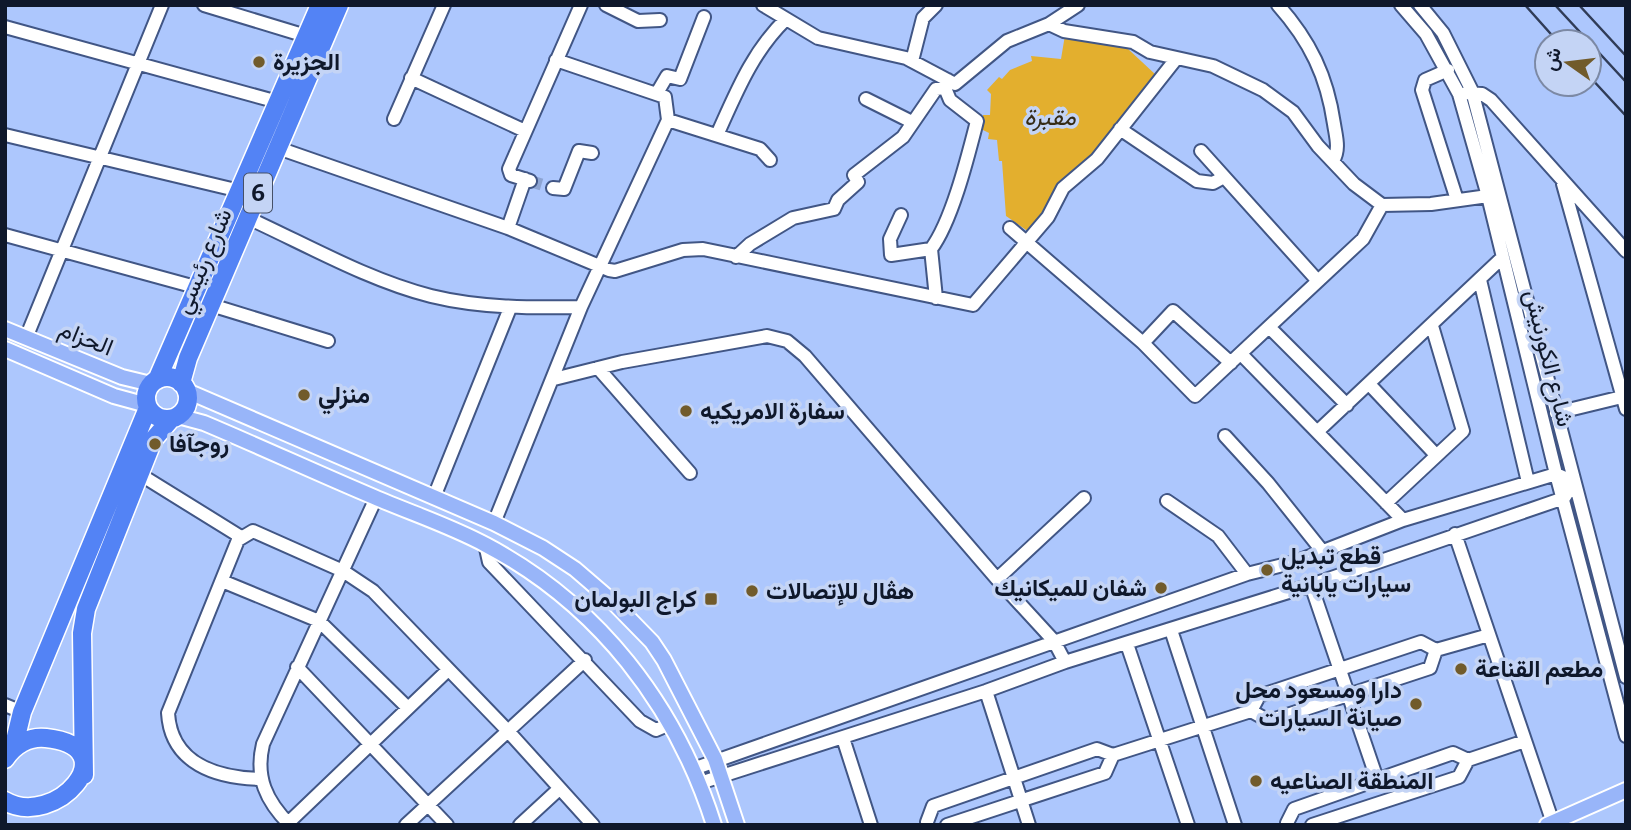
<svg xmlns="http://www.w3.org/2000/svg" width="1631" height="830" viewBox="0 0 1631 830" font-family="Bitter,Vazirmatn,serif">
  <rect width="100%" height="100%" fill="#adc7fd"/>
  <path fill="#e3af2e" d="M1065 35 1127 48 1156 75 1029 232 1006 216 1002 161H999L997 140 988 139 989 133 983 130V115H990L991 94 987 90 999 77 1002 79 1010 70 1032 61 1031 56 1061 59Z"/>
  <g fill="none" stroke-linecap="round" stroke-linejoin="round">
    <path stroke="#8da4d3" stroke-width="12" stroke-dasharray="12 6" stroke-linecap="butt" d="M530 181 553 188"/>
    <defs>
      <path id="minor" d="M204 5 306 36
        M606 5 638 21 660 20
        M763 5 818 38 906 58 955 84 1007 41 1049 24 1078 5
        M1278 5C1310 41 1327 76 1334 124 1336 137 1340 149 1333 161
        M1401 5 1426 34 1459 94 1488 196 1556 474 1626 736
        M1420 5 1443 33 1472 91 1626 677
        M1049 24 1064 31 1133 42 1150 52 1213 66 1263 90 1293 112 1318 146 1354 184 1382 205 1431 204 1488 196
        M5 27 278 102
        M912 61 923 18 936 5
        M1448 70 1425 80 1422 90 1457 200
        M411 78 525 131
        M657 93 667 76 680 79 704 17
        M1466 93 1482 94 1491 100 1626 251
        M866 99 912 122
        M394 119 444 5
        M668 120 760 149 770 160
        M1120 129 1197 181 1213 183 1224 177
        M5 135 240 191
        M717 135C736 93 752 52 786 19
        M278 148 508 228 609 270 615 271 683 250 703 249 973 305 1048 217 1063 188 1097 159 1176 59
        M1201 151 1317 280
        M530 181 511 175 509 169 581 5
        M1563 184 1626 409
        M553 188 564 189 579 151 592 153
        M901 215 890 239 891 255 931 249
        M248 218C307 245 368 280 431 296 480 308 531 308 581 307
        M508 228 525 179
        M1010 228 1143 343 1195 396 1363 239 1382 205
        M5 235 199 288
        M736 257 750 244 793 218 834 209 838 200 858 182 854 175 903 137 936 89 945 88
        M1480 280 1528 482
        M936 298 931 249C952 221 968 156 977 121L950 100 945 88 948 80
        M211 305 328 341
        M1269 327 1347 405
        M26 338 162 5
        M1143 343 1173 311 1231 363
        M1241 354 1403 520
        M598 368 690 473
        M554 379 622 362 767 336 787 341 805 356 997 579 1054 641 1065 662
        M1370 385 1436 455
        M1556 413 1626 396
        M1317 432 1503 257
        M1225 436 1268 483 1323 552
        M141 475 241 537
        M434 497 510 308
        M1167 501 1218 536 1247 574
        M1386 503 1463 431 1432 326
        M494 523 581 307 668 120 665 97 556 60
        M1455 534 1553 823
        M485 544 489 562 640 721 656 730 670 724
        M997 579 1084 498
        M222 581 319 621 408 708
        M1311 585 1377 779
        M1171 630 1235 825
        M1421 642 1436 650 1430 668 1269 721 1251 711 1259 696Z
        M1127 644 1188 825
        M1436 650 1489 635
        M297 667 447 825
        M986 691 1029 825
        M5 705 22 712
        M843 738 871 825
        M693 769 1247 574 1295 562 1403 520 1556 474 1574 482 1564 498 1311 585 1065 662 986 691 700 783
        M261 779C217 778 171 764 168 713L238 540 253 531 343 571 373 591 508 731 593 825
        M927 822 933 806 1097 749 1113 755 1251 711
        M288 823 448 670
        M1287 823 1294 809 1453 753 1468 760
        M290 825C266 801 255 777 263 744L376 498
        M406 825 585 660
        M520 825 559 789
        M947 825 1105 773 1113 755
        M1312 825 1459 777 1468 760 1525 741"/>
      <path id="major" d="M5 329 122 377 151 384
        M5 349 114 396 147 405
        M187 391 494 523 543 548 575 569 611 600 652 642 664 660 715 759 737 825
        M178 416 204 423C261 447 317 473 374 497 411 513 451 526 486 545 598 604 676 705 714 825
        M1547 825 1626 790"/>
      <path id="highway" d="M146 398a21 21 0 1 1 42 0a21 21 0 1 1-42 0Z
        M157 380 320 5
        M181 383 188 358 339 5
        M13 749 22 712 148 408
        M5 759C14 745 29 736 46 738 130 747 55 830 5 801
        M84 775 82 633 86 609 153 440 171 419"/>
    </defs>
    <use href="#minor" stroke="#415685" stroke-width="16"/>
    <use href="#major" stroke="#fff" stroke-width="18"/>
    <use href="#highway" stroke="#fff" stroke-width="21"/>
    <use href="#minor" stroke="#fff" stroke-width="12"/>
    <use href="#major" stroke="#98b5f9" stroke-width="14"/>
    <use href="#highway" stroke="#5383f5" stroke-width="18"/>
    <path stroke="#303c57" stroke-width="2.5" d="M1525 5 1558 42
      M1555 5 1626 82
      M1579 5 1626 56
      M1589 76 1626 116"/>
  </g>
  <g fill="#715b2b" stroke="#c4d4f5" stroke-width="2.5">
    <circle cx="259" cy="62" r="7"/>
    <circle cx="304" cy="395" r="7"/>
    <circle cx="686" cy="411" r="7"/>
    <circle cx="155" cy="444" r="7"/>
    <circle cx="1267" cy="570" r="7"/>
    <circle cx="1161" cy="588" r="7"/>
    <circle cx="752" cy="591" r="7"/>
    <rect x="704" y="592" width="14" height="14" rx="3.5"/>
    <circle cx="1461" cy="669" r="7"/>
    <circle cx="1416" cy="704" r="7"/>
    <circle cx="1256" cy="781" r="7"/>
  </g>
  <g text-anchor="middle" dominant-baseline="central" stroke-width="7" stroke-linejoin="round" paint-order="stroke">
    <rect fill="#c4d4f5" stroke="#455068" stroke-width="2" x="244" y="173.5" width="28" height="39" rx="5"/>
    <g font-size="23" font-weight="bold" fill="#0f182b">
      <text x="258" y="193">6</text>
    </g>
    <g font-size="24" font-weight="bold" fill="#0f182b" stroke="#c4d4f5" text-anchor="start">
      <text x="273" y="62">الجزيرة</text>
      <text x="318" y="395">منزلي</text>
      <text x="700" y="411">سفارة الامريكيه</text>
      <text x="169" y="444">روجآفا</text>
      <text x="1281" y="556">قطع تبديل<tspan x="1281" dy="28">سيارات يابانية</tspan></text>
      <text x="1147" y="588" text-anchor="end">شفان للميكانيك</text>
      <text x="766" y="591">هڤال للإتصالات</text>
      <text x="697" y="599" text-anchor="end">كراج البولمان</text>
      <text x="1475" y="669">مطعم القناعة</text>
      <text x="1402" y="690" text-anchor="end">دارا ومسعود محل<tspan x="1402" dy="28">صيانة السيارات</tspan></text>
      <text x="1270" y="781">المنطقة الصناعيه</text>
    </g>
    <g font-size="24" font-style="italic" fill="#352b15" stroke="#c4d4f5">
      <text x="1050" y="117">مقبرة</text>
    </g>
    <g font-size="24" fill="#0f182b" stroke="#c4d4f5">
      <text transform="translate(203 261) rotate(-67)">شارع رئيسي</text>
      <text transform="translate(86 338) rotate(22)">الحزام</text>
      <text transform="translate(1549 358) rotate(76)">شارع الكورنيش</text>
    </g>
  </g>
  <rect width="1631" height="830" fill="none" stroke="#0f182b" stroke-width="14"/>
  <g transform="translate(1568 63) rotate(284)"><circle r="33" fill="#c4d4f5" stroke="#7c89a4" stroke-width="2"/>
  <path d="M0-5L12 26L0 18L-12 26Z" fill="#715b2b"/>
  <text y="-10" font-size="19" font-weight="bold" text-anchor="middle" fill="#0f182b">ش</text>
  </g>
</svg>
